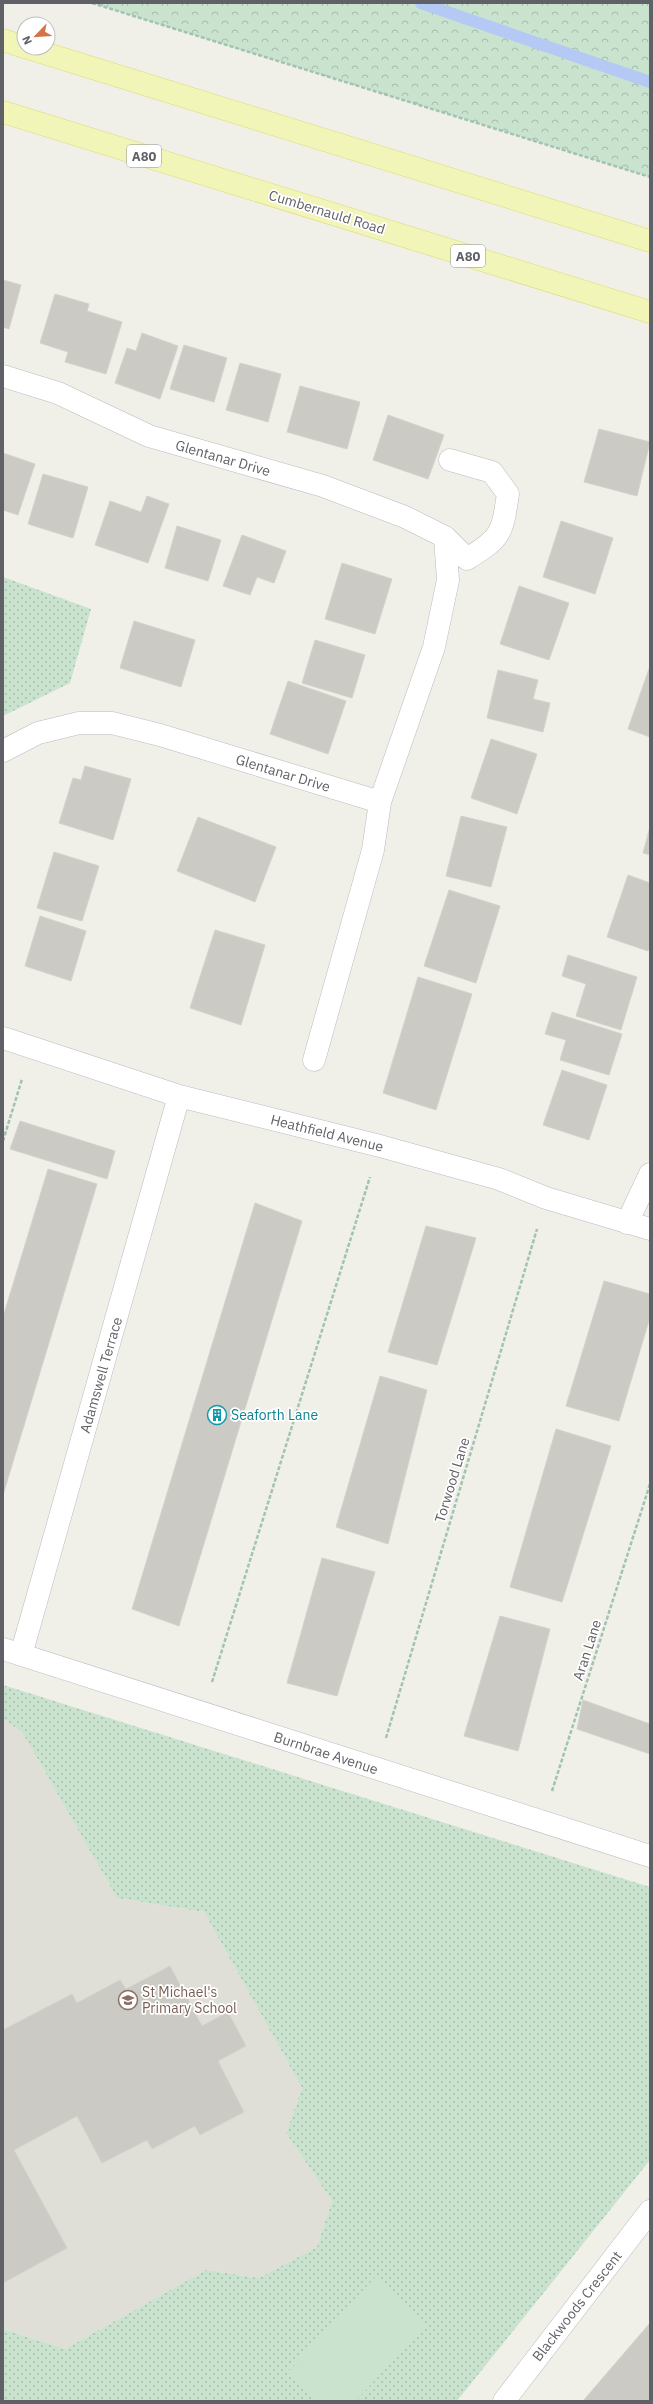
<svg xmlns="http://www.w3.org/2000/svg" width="653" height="2404" viewBox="0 0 653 2404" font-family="'IBM Plex Sans',sans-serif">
  <defs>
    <pattern id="grass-dots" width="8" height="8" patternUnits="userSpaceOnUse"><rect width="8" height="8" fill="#c9e3cf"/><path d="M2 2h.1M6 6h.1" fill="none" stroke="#a7bbac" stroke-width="1.8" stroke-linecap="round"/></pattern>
    <pattern id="forest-crowns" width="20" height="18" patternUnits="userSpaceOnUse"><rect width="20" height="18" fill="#c9e3cf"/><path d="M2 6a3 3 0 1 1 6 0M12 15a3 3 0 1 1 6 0" fill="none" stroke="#a7bbac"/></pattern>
  </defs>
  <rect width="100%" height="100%" fill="#f0f0e9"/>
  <path fill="#dfdfd7" d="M3 1719 22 1732 117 1898 204 1912 302 2088 286 2133 332 2201 317 2247 259 2278 206 2270 65 2349 3 2329Z"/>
  <path fill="url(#grass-dots)" d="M3 577 91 609 70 683 3 716Z
    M3 1685 650 1887V2160L457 2401H3V2329L65 2349 206 2270 259 2278 317 2247 332 2201 286 2133 302 2088 204 1912 117 1898 22 1732 3 1719Z"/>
  <path fill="url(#forest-crowns)" d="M92 3H650V177Z"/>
  <path fill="#c9e3cf" d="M375 2277 427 2324 356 2401H318L287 2373Z"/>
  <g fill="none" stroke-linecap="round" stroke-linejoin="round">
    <path stroke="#b4caf5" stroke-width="12" d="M421 3 650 82"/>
  </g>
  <path fill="#cbcac5" stroke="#d4d3c8" d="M3 280 21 285 9 329 3 327Z
    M55 294 89 304 87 311 122 322 106 374 65 362 68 352 40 343Z
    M142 333 178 346 160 399 115 383 127 348 136 351Z
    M184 345 227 358 214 402 170 389Z
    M240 363 281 374 268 422 226 410Z
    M300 386 360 402 347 449 287 432Z
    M388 415 444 435 428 479 373 460Z
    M599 429 650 442 637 496 584 482Z
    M3 453 35 464 18 515 3 510Z
    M43 474 88 487 73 538 28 524Z
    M147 496 169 504 148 563 95 545 110 501 141 512Z
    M561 521 613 538 595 594 543 577Z
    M177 526 221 540 208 581 165 568Z
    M242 535 286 551 274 583 257 577 250 595 223 586Z
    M342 563 392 579 375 634 325 619Z
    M519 586 569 603 549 660 500 644Z
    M134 621 195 640 181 687 120 668Z
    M315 640 365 655 352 698 302 683Z
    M650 666V737L628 729Z
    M498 670 538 680 533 699 550 703 543 732 487 718Z
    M288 681 346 701 328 754 270 734Z
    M491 739 537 754 517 814 471 798Z
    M85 766 131 779 113 840 59 823 73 778 81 780Z
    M461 816 507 827 491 887 446 876Z
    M198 817 276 847 255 902 177 871Z
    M650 827V855L643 853Z
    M54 852 99 866 82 921 37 908Z
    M628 875 650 883V945L648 951 607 937Z
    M449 890 500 906 476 983 424 966Z
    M40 916 86 931 71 981 25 966Z
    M215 930 265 945 241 1025 190 1008Z
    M568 955 637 977 621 1030 576 1016 586 984 562 976Z
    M418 977 472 994 436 1110 383 1093Z
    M552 1012 622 1034 609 1075 560 1060 566 1040 545 1034Z
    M562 1070 607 1085 589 1140 543 1125Z
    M20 1121 115 1151 107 1179 10 1149Z
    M48 1169 97 1184 3 1495V1317Z
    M255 1203 302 1221 179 1626 132 1609Z
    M426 1226 476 1238 437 1365 388 1352Z
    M604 1281 650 1294V1317L619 1421 566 1406Z
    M380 1376 427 1390 388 1544 336 1527Z
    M556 1429 611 1446 562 1602 510 1587Z
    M322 1558 375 1572 337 1696 287 1683Z
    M500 1616 550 1629 518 1751 464 1736Z
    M583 1700 650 1724V1754L577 1729Z
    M170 1966 202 2026 228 2012 246 2046 218 2061 244 2112 200 2135 195 2126 152 2149 147 2140 102 2163 77 2116 14 2150 67 2248 3 2283V2030L72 1994 77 2003 120 1980 126 1989Z
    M650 2323V2401H583Z"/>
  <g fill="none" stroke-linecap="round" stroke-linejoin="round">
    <defs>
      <path id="minor" d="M3 376 58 393 149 436 323 486 405 517 445 537 448 580 434 647 380 802 373 850 314 1060
        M445 537 467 559C502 537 502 534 508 494L492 472 450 460
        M3 751 38 733 79 723H112L160 735 380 802
        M3 1038 179 1096 380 1146 499 1179 546 1198 650 1229
        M627 1223 650 1174
        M3 1649 650 1856
        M21 1655 179 1096
        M504 2401 650 2211"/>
      <path id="primary" d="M3 40 24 47
        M28 48 650 241
        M3 112 650 312"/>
    </defs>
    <use href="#minor" stroke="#babbc0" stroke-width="23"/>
    <use href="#primary" stroke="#e0d971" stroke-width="23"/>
    <path stroke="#a2c2b2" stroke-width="2.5" stroke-dasharray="4 2" stroke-linecap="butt" d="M92 3 650 177
      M3 1141 22 1079
      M212 1682 370 1177
      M386 1738 537 1229
      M552 1791 650 1484"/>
    <use href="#minor" stroke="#fff" stroke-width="22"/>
    <use href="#primary" stroke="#f2f5b8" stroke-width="22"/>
  </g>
  <defs>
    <symbol id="building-ring" viewBox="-11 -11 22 22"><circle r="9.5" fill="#fff" stroke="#0f9aa8" stroke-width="1.5"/><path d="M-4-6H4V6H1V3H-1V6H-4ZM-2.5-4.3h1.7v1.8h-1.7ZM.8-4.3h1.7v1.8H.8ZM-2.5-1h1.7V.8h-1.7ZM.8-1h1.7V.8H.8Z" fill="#0f9aa8"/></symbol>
    <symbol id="school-ring" viewBox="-11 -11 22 22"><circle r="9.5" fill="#fff" stroke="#8d6e63" stroke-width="1.5"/><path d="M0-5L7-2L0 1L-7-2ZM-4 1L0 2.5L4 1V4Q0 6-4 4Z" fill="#8d6e63"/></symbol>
  </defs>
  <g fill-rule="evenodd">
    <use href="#building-ring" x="206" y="1404" width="22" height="22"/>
    <use href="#school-ring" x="117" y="1989" width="22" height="22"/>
  </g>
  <g text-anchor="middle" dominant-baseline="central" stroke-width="3.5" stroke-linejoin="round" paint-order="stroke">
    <g fill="#fff" stroke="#909095" stroke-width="1">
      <rect x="127" y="145" width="34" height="22" rx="3"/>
      <rect x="451" y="245" width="34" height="22" rx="3"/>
    </g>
    <g font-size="13" font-weight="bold" fill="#606167">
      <text x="144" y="156">A80</text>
      <text x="468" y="256">A80</text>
    </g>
    <g font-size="14" fill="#606167" stroke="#fff">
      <text transform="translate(327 212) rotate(17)">Cumbernauld Road</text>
      <text transform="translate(223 458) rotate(16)">Glentanar Drive</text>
      <text transform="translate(283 773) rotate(17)">Glentanar Drive</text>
      <text transform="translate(327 1133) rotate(14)">Heathfield Avenue</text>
      <text transform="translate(101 1375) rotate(-74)">Adamswell Terrace</text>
      <text transform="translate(452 1480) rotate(-73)">Torwood Lane</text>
      <text transform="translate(587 1650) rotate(-72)">Aran Lane</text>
      <text transform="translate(326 1753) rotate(18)">Burnbrae Avenue</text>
      <text transform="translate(577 2306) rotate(-52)">Blackwoods Crescent</text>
    </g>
    <g font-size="14" fill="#0d838f" stroke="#fff" text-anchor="start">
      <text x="231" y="1415">Seaforth Lane</text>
    </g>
    <g font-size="14" fill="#785e54" stroke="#fff" text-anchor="start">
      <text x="142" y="1992">St Michael's<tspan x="142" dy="16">Primary School</tspan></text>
    </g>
  </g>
  <rect width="653" height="2404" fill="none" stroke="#606167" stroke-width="8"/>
  <g transform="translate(36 36) rotate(245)"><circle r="19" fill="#ffffff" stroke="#bfc0c2"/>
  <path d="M0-3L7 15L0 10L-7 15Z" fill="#d4734b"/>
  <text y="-6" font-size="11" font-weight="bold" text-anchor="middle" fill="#606167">N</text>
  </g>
</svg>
